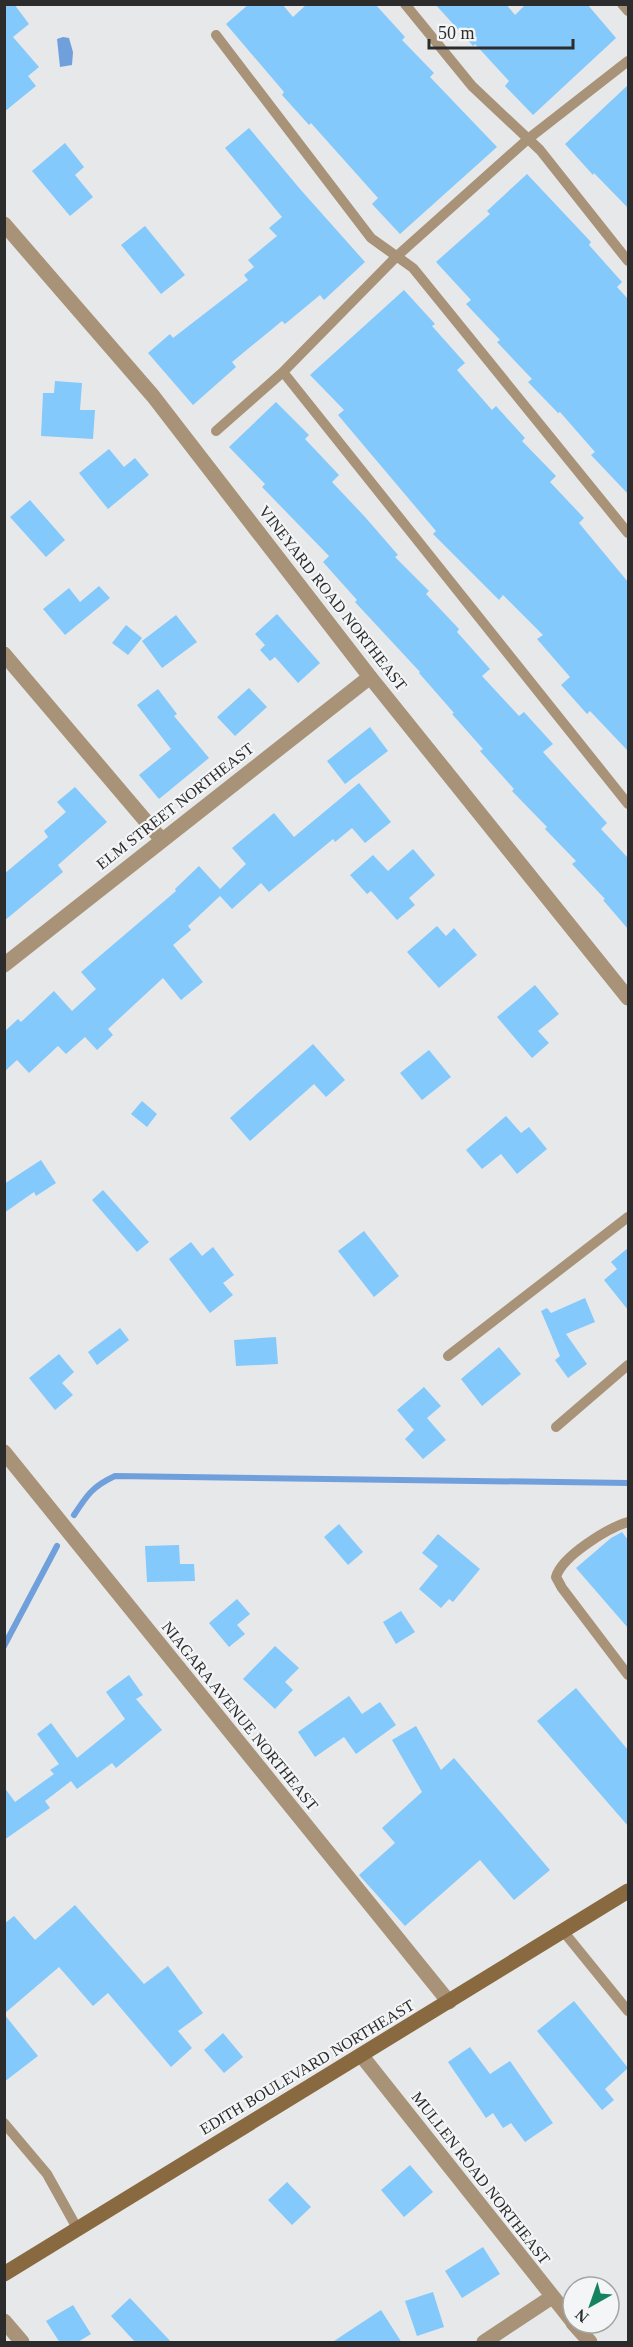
<svg xmlns="http://www.w3.org/2000/svg" width="633" height="2347" viewBox="0 0 633 2347" font-family="Georgia,serif">
  <rect width="100%" height="100%" fill="#e7e8e9"/>
  <path fill="#70a0db" d="M63 37 69 38 73 52 72 65 60 67 57 39Z"/>
  <g fill="none" stroke-linecap="round" stroke-linejoin="round">
    <path stroke="#70a0db" stroke-width="6" d="M74 1515C87 1495 93 1486 115 1476L628 1483
      M4 1646 57 1546"/>
  </g>
  <path fill="#83c9fc" d="M4 4H14L29 24 13 37 39 67 28 76 36 86 4 112Z
    M249 4H282L293 17 307 4H375L405 37 402 40 434 73 430 77 497 147 400 234 372 204 378 198 311 123 309 125 282 95 284 92 226 24Z
    M435 4H506L515 15 526 4H587L616 38 533 115 505 86 509 81 475 44 473 46Z
    M628 85V208L594 173 593 175 565 144Z
    M249 128 300 189 365 262 324 300 320 295 285 324 282 321 232 362 236 367 193 405 148 353 170 334 173 338 248 280 244 275 254 267 248 260 277 236 269 228 282 217 225 148Z
    M65 143 84 167 75 175 93 197 70 216 32 171Z
    M527 174 591 242 589 245 622 282 617 287 628 299V494L591 455 595 452 560 412 558 413 528 382 532 379 497 342 500 340 466 304 471 300 436 262 490 214 487 211Z
    M145 226 185 275 161 294 121 245Z
    M404 290 435 324 432 326 465 363 457 370 492 410 496 406 525 438 522 441 556 476 550 482 584 518 579 523 628 582V751L590 711 587 714 561 685 570 677 537 639 543 635 503 595 499 600 433 534 436 531 338 415 344 410 310 375Z
    M55 381 82 383 80 410H95L93 439 41 436 43 393H54Z
    M276 402 309 435 305 439 339 475 332 482 365 517 398 555 395 557 429 591 426 594 459 629 457 632 490 669 482 676 519 716 524 712 553 744 543 752 607 823 601 829 628 858V929L603 900 605 899 572 864 576 861 545 829 547 827 512 791 514 789 480 751 483 749 452 714 454 713 419 673 420 672 355 602 357 600 323 562 329 556 262 487 265 484 229 447Z
    M109 449 124 467 135 458 149 475 108 509 79 473Z
    M30 500 65 540 46 557 10 517Z
    M99 586 110 598 65 635 43 609 69 588 80 602Z
    M277 614 320 663 298 683 275 657 270 661 260 650 265 645 255 634Z
    M176 615 197 642 162 668 142 641Z
    M126 625 142 638 128 655 112 643Z
    M249 688 267 707 235 736 217 717Z
    M158 689 177 714 174 716 209 758 159 799 139 775 171 749 137 705Z
    M370 727 388 751 345 784 327 761Z
    M359 783 391 822 365 843 352 828 335 842 333 839 269 892 261 883 232 909 220 896 188 926 191 930 173 945 203 982 181 1000 163 978 108 1029 113 1035 97 1050 85 1037 66 1054 58 1046 29 1073 17 1060 4 1072V1032L18 1019 21 1022 54 991 72 1011 96 989 81 972 176 891 175 889 199 866 220 889 246 864 232 848 274 813 294 837Z
    M75 787 107 822 58 865 63 872 4 921V874L48 837 44 831 66 812 57 802Z
    M413 849 435 875 409 898 415 905 397 920 371 891 367 894 350 875 373 855 388 871Z
    M437 926 446 936 454 928 477 955 439 988 407 952Z
    M535 985 559 1014 538 1031 549 1043 532 1058 497 1017Z
    M313 1044 345 1080 326 1097 314 1084 250 1141 230 1118Z
    M429 1050 451 1077 422 1100 400 1073Z
    M142 1101 157 1114 147 1127 131 1114Z
    M506 1116 521 1133 529 1127 547 1149 517 1174 501 1154 482 1169 466 1150Z
    M41 1160 56 1183 36 1196 34 1192 4 1213V1184Z
    M103 1190 149 1242 137 1252 92 1200Z
    M364 1231 399 1276 374 1297 338 1251Z
    M191 1242 202 1256 213 1247 234 1275 223 1283 233 1295 210 1313 169 1259Z
    M628 1248V1310L604 1280 617 1269 611 1262Z
    M585 1298 595 1322 566 1334 587 1364 568 1378 555 1360 560 1356 541 1311 547 1308 551 1313Z
    M120 1328 129 1340 97 1365 88 1352Z
    M276 1337 278 1364 236 1366 234 1340Z
    M499 1347 521 1374 482 1406 461 1379Z
    M59 1354 74 1372 62 1383 73 1395 55 1410 29 1378Z
    M424 1387 441 1406 427 1418 446 1440 423 1459 405 1439 414 1430 397 1410Z
    M339 1524 363 1552 348 1565 324 1537Z
    M622 1532 628 1540V1628L576 1568 611 1538Z
    M438 1534 480 1569 453 1602 449 1599 441 1608 419 1589 438 1566 422 1553Z
    M179 1545 180 1564H194L195 1581 147 1582 145 1546Z
    M237 1599 250 1614 237 1625 245 1634 229 1647 209 1623Z
    M401 1611 415 1632 396 1644 383 1622Z
    M275 1646 299 1668 285 1682 293 1690 275 1709 243 1679Z
    M129 1675 143 1695 136 1699 162 1730 116 1768 112 1763 77 1789 71 1781 45 1801 50 1808 4 1840V1787L15 1802 54 1774 50 1770 59 1764 37 1734 51 1723 77 1758 125 1719 106 1692Z
    M576 1688 628 1750V1826L537 1721Z
    M349 1696 362 1714 380 1702 396 1725 356 1754 344 1737 315 1757 298 1732Z
    M416 1726 441 1770 454 1758 550 1870 514 1900 480 1860 405 1926 359 1875 395 1843 382 1828 422 1792 392 1740Z
    M75 1905 144 1984 168 1966 203 2013 178 2031 192 2048 171 2067 108 1993 93 2006 59 1967 4 2014V1924L14 1916 35 1940Z
    M574 2001 628 2068 605 2089 614 2100 602 2110 537 2031Z
    M4 2014 38 2056 4 2082Z
    M223 2033 243 2057 224 2073 204 2050Z
    M470 2047 490 2074 510 2061 553 2123 525 2142 511 2123 503 2128 493 2113 486 2118 448 2062Z
    M410 2165 433 2192 404 2217 381 2190Z
    M287 2182 311 2207 292 2225 268 2200Z
    M483 2247 500 2274 462 2298 445 2271Z
    M433 2292 444 2327 417 2336 405 2301Z
    M130 2298 172 2343H136L111 2316Z
    M73 2305 91 2334 76 2343H60L46 2321Z
    M381 2310 402 2343H331Z"/>
  <g fill="none" stroke-linecap="round" stroke-linejoin="round">
    <path stroke="#a89378" stroke-width="10" d="M405 4 472 86 540 150 628 261
      M622 4 628 11
      M216 35 371 238 413 268 628 533
      M628 61 528 139 397 256 283 372 628 804
      M216 431 283 372
      M448 1356 628 1217
      M556 1427 628 1365
      M628 1522C608 1528 562 1556 556 1577L562 1588 628 1675
      M563 1931 628 2011
      M4 2123 47 2174 77 2228"/>
    <path stroke="#a89378" stroke-width="15" d="M4 224 153 396 370 677 628 998
      M4 654 161 839
      M4 965 370 677
      M4 1452 449 2002
      M361 2055 573 2322
      M4 2321 22 2342
      M573 2323 590 2342
      M484 2342 552 2297"/>
    <path stroke="#886940" stroke-width="15" d="M4 2274 628 1891"/>
  </g>
  <g text-anchor="middle" dominant-baseline="central" stroke-width="4.5" stroke-linejoin="round" paint-order="stroke">
    <g font-size="16" fill="#2c2c2c" stroke="#f4f5f6">
      <text transform="translate(333 598) rotate(52)">VINEYARD ROAD NORTHEAST</text>
      <text transform="translate(175 806) rotate(-38)">ELM STREET NORTHEAST</text>
      <text transform="translate(240 1716) rotate(51)">NIAGARA AVENUE NORTHEAST</text>
      <text transform="translate(307 2067) rotate(-31)">EDITH BOULEVARD NORTHEAST</text>
      <text transform="translate(481 2178) rotate(52)">MULLEN ROAD NORTHEAST</text>
    </g>
  </g>
  <rect width="633" height="2347" fill="none" stroke="#2c2c2c" stroke-width="12"/>
  <g transform="translate(591 2305) rotate(220)"><circle r="28" fill="#f4f5f6" stroke="#a4a5a5" stroke-width="1.5"/>
  <path d="M0-4.5L10 22L0 15L-10 22Z" fill="#138260"/>
  <text y="-9" font-size="16" font-weight="bold" text-anchor="middle" fill="#2c2c2c">N</text>
  </g>
  <path d="M429 39v9h144v-9" fill="none" stroke="#2c2c2c" stroke-width="3"/>
  <text x="438" y="39" font-size="18" fill="#2c2c2c" stroke="#f4f5f6" stroke-width="4.5" paint-order="stroke">50 m</text>
</svg>
